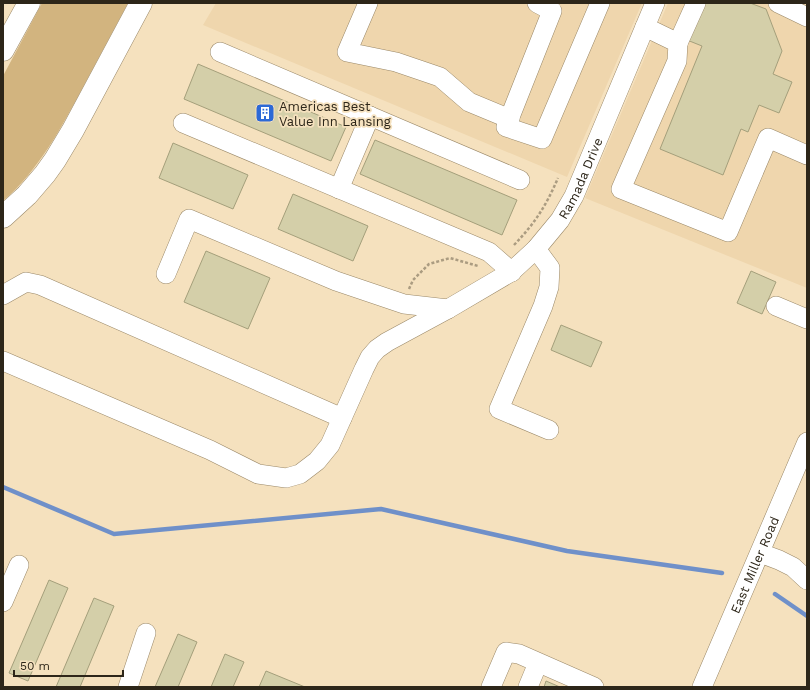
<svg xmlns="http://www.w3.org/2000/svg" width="810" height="690" viewBox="0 0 810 690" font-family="'Work Sans',sans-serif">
  <rect width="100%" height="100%" fill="#f5e1be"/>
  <path fill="#efd6ad" d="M216 3H642L567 177 203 25Z
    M668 3H807V288L585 198Z"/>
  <path fill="#d2b47f" d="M42 3H128C113 31 98 59 83 87 61 128 39 170 3 201V76Z"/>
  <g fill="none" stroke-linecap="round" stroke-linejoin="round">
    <path stroke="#6f90c9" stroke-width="4.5" d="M3 487 114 534 381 509 567 551 722 573
      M775 594 807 616"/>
  </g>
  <path fill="#d4cfa9" stroke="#a49f7b" d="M702 3H750L766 9 782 51 773 74 792 82 779 113 759 105 748 132 741 129 723 175 660 149 702 46 687 40Z
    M198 64 346 127 331 161 184 99Z
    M375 140 517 200 502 235 360 174Z
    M173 143 248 175 233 209 159 178Z
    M293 194 368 226 353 261 278 229Z
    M206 251 270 278 248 329 184 302Z
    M751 271 776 282 762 314 737 303Z
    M561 325 602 342 591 367 551 350Z
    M49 580 68 588 28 681 9 673Z
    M94 598 114 606 80 687H56Z
    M178 634 197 642 178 687H155Z
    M225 654 244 662 233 687H211Z
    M266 671 305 687H259Z
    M546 681 560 687H544Z"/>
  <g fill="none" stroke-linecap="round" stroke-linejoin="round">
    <defs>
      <g id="minor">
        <path d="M368 3 347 52 396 62 440 77 469 102 510 119"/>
        <path d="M537 3 552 11 506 127 542 139 600 3"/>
        <path d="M778 3 807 17"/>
        <path d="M645 27 678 43 677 61 621 189 728 232 768 138 807 155"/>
        <path d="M678 43 696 3"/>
        <path d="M220 52 520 180"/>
        <path d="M183 123 489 252 512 272"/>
        <path d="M339 189 370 116"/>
        <path d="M536 249 550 268 549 287 543 306 499 409 549 430"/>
        <path d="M166 274 189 219 336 281 404 304 448 309"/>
        <path d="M3 295 26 282 40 285 342 418"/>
        <path d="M776 306 807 319"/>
        <path id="s1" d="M3 361 210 450 258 474 286 478 300 474 317 461 330 445 364 369 370 357 377 349 387 342 448 309 511 272 536 249 560 220 574 196 655 3"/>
        <path d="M760 553 779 560 793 567 807 580"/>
        <path d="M3 602 19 565"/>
        <path d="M128 687 146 633"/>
        <path d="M491 687 506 652 519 654 594 687"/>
        <path d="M528 687 538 663"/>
        <path id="s2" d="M702 687 807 442"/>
      </g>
      <path id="highway" d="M3 50 29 3
        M3 217 27 195 45 174 55 160 73 130 141 3"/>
    </defs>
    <use href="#minor" stroke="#9a8868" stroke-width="20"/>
    <use href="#highway" stroke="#9a8868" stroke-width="23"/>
    <path stroke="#ab9c81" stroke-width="2.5" stroke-dasharray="3 2" stroke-linecap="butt" d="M514 245C535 223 546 206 558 178
      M409 289 413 280 429 264 450 258 478 266"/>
    <use href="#minor" stroke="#fff" stroke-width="19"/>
    <use href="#highway" stroke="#fff" stroke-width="22"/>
  </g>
  <defs>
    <symbol id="building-square" viewBox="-11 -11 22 22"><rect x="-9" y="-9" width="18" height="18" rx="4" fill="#2c69d6" stroke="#f5e1be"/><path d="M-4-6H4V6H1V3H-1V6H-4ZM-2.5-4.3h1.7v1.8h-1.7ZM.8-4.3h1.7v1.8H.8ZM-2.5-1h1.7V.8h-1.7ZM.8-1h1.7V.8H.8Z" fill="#fff"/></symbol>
  </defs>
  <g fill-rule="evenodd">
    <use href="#building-square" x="254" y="102" width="22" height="22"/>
  </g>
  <g text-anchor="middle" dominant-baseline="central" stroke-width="3.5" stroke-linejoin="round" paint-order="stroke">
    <g font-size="13" fill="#2d2619" stroke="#f5e1be" text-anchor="start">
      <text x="279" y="106">Americas Best<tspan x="279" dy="15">Value Inn Lansing</tspan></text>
    </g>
    <g font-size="13" fill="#2d2619" stroke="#f5e1be">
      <text stroke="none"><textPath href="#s1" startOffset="744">Ramada Drive</textPath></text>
      <text stroke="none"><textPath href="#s2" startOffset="133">East Miller Road</textPath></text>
    </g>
  </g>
  <rect width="810" height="690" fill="none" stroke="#2d2619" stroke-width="8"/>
  <path d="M14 670v6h109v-6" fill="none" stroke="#2d2619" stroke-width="2"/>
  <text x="20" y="670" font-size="12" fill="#2d2619" stroke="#f5e1be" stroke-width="3" paint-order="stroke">50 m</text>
</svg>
